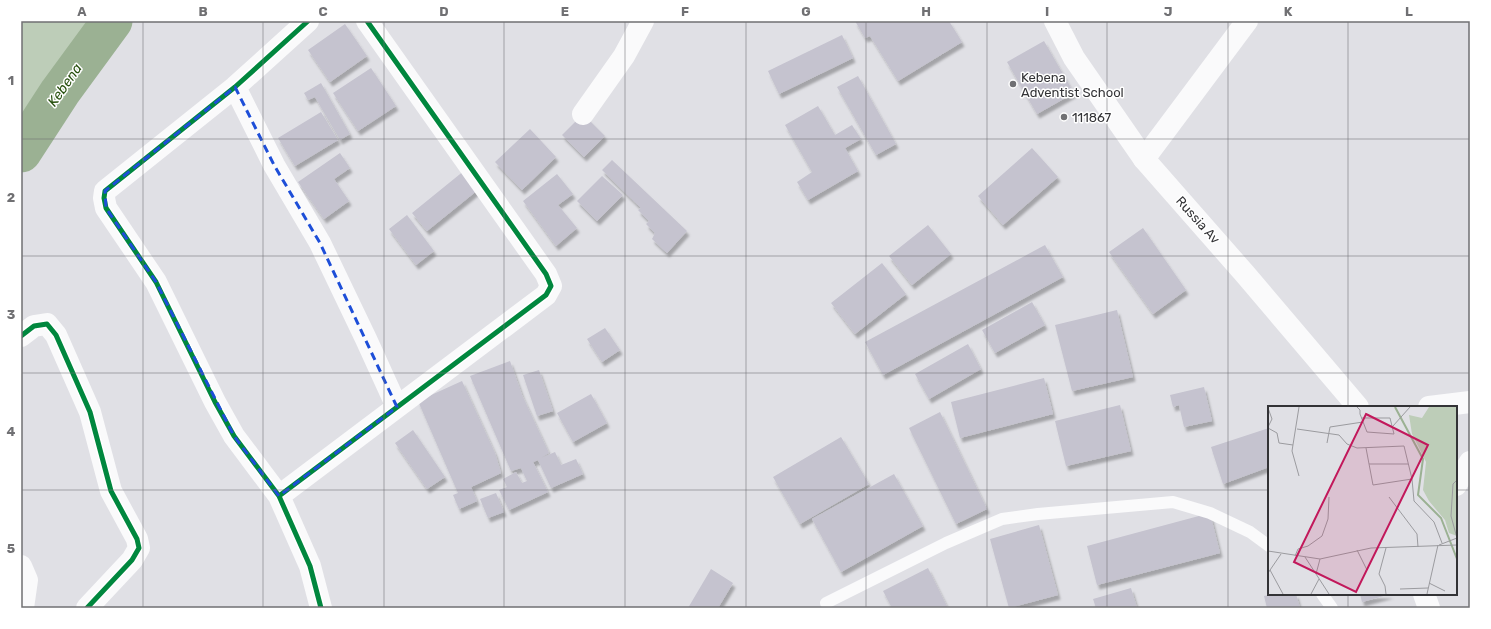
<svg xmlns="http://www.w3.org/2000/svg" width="1491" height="629" viewBox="0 0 1491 629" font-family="Rubik,sans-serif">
  <defs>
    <filter id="shadow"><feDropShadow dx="2.5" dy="4.5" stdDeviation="1" flood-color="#0004"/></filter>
  </defs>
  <rect width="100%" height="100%" fill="#e0e0e5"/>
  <path fill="#bdcdb8" d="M21 21H94L21 119Z"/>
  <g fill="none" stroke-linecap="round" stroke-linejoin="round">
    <path stroke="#9bb193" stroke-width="41" d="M21 152 60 92 112 21"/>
  </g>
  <path fill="#c5c3cf" filter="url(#shadow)" d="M855 21H949L962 42 898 81 870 36 865 38Z
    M345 24 367 56 330 82 308 50Z
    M842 35 853 58 779 94 768 71Z
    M1044 41 1074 93 1037 114 1007 62Z
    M371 68 396 106 358 131 333 93Z
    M858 76 896 144 876 155 837 87Z
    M321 83 350 134 340 140 315 97 308 100 304 93Z
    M818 106 835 135 852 125 861 139 845 148 858 171 808 200 797 182 812 172 785 125Z
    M321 112 338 140 295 166 278 138Z
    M583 114 605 136 584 157 562 135Z
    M530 129 556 157 522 190 495 162Z
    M1032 148 1058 177 1003 225 978 196Z
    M340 153 350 168 334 179 349 201 324 219 298 182Z
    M612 160 687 231 667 253 652 239 655 233 646 224 649 221 638 210 641 208 602 170Z
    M465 170 479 189 427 231 412 213Z
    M557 174 573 194 558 205 577 228 556 246 523 201Z
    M602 176 623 195 597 221 577 201Z
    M407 215 434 251 416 265 389 229Z
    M928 225 951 254 912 285 889 256Z
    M1143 228 1186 290 1153 314 1109 252Z
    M1045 245 1063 277 883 375 865 342Z
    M882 263 906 294 855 334 831 303Z
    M1032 302 1045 325 995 353 982 330Z
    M1117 310 1133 377 1072 391 1055 325Z
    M605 328 620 350 602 362 587 339Z
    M968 344 981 369 929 399 915 374Z
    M510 361 522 395 549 453 541 458 555 452 561 465 576 459 583 474 551 488 538 460 533 462 548 492 509 510 499 490 507 487 503 479 516 472 522 483 527 481 521 468 511 471 470 376Z
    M539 370 553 411 537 416 523 375Z
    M1044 378 1053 414 960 438 951 402Z
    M462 381 495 453 501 473 471 487 477 501 459 509 453 495 458 493 418 401Z
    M1204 387 1212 421 1184 427 1179 405 1173 407 1170 395Z
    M591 394 607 423 573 442 557 413Z
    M1120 405 1131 451 1066 466 1055 421Z
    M940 412 987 509 956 524 909 428Z
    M1269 428V467L1223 484 1211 447Z
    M413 430 445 477 427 489 395 443Z
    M841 437 869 484 800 524 773 477Z
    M894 474 923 526 841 572 812 519Z
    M496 493 504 512 488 518 480 499Z
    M1210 513 1220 553 1097 585 1087 546Z
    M1039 525 1058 595 1009 608 990 539Z
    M928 568 948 608H892L883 591Z
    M711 569 733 583 718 608H688Z
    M1131 588 1137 608H1096L1093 599Z
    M1273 594H1296L1300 608H1267L1264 596Z
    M1360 594H1391L1362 602Z"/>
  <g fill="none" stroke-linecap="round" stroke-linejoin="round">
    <path stroke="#fafafb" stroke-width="12" d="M1322 594 1332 608
      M826 603 946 543 1002 519 1038 514 1173 502 1210 513 1250 532 1269 546"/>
    <path stroke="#fafafb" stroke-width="22" d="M308 21 235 87 105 191 104 198 106 208 156 282 215 402 234 436 279 496 310 566 321 608
      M235 87 274 165 320 243 366 339 397 407
      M583 114 624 56 643 21
      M1144 159 1247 21
      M21 336 34 326 47 324 56 335 90 412 111 491 137 539 139 548 132 560 87 608
      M1429 407 1470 402
      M1456 485 1470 462
      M279 496 546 295 551 286 546 274 367 21
      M21 566 27 580 23 608"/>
    <path stroke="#fafafb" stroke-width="22" d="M1055 21 1074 58 1144 159 1245 274 1358 407
      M1424 594 1429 608"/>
    <defs>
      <path id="cycleway" d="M308 21 235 87 105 191 104 198 106 208 156 282 215 402 234 436 279 496 310 566 321 608
        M21 336 34 326 47 324 56 335 90 412 111 491 137 539 139 548 132 560 87 608
        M279 496 546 295 551 286 546 274 367 21"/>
    </defs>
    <use href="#cycleway" stroke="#fff" stroke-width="8"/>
    <use href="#cycleway" stroke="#00873e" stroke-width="5"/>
  </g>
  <path fill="none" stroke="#1d4ed8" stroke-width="3" stroke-dasharray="8 5" stroke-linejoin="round" d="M235 87 274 165 320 243 397 407 279 496 234 436 156 282 106 208 105 191Z"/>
  <path fill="none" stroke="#707073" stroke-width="1" stroke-opacity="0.55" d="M143 21V608M263 21V608M384 21V608M504 21V608M625 21V608M746 21V608M866 21V608M987 21V608M1107 21V608M1228 21V608M1348 21V407M21 139H1470M21 256H1470M21 373H1470M21 490H1269M1456 490H1470M1348 594V608"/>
  <g fill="#707073" stroke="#fff" stroke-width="1.5">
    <circle cx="1013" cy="84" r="4"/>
    <circle cx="1064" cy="117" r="4"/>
  </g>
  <g text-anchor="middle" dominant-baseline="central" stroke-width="3" stroke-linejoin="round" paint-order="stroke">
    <g font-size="13" fill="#333336" stroke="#fff" text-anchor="start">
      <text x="1021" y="77">Kebena<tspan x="1021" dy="15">Adventist School</tspan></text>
      <text x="1072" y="117">111867</text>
    </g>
    <g font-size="13" fill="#333336" stroke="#fff">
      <text transform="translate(1198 220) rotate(48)">Russia Av</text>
    </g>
    <g font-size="14" font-style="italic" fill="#27500e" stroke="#fff">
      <text transform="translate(65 85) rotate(-55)">Kebena</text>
    </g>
  </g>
  <g transform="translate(1268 406)">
    <rect width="189" height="189" fill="#e0e0e5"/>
    <path d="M161 1H189V130L181 127 177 114 161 95 155 84 158 56 144 28 141 9 154 12Z" fill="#bdcdb8"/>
    <path fill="none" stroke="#9bb193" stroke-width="2" d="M127 1 155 53 150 89 173 112 189 153"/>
    <path fill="none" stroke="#9b9b9f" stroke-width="1" d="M31 1 24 45 31 70M89 1 92 4V8L99 26 126 28 122 12H93M0 2 4 13 0 21M125 20 142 1M0 22 9 27 11 37 25 39M29 23 71 29 79 38 89 42 136 40 144 73 146 95 166 116 174 137M59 37 62 21 95 16M98 42 105 79 144 73M101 58H140M189 74 185 78 183 110 189 132M121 91 149 128 150 141M171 139 189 132M89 144 99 164M0 145 52 153 103 142 189 139M27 150 30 143 40 140 54 130 60 113 61 91M37 151 61 188M2 164 15 188M0 167 13 148M48 168 52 153M161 177 177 185M132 183 160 182M43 188 51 173M118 188 117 180 111 168 118 142M159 188 170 139"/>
    <path fill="#c2185b" fill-opacity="0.15" stroke="#c2185b" stroke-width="2" d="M98 8 160 39 88 186 26 156Z"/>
    <rect width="189" height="189" fill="none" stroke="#333336" stroke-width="2"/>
  </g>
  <rect width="1491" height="629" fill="none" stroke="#ffffff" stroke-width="44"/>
  <rect x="22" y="22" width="1447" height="585" fill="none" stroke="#707073" stroke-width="1.5"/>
  <g font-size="13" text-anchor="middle" font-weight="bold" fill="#707073">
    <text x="82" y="16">A</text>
    <text x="203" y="16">B</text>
    <text x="323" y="16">C</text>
    <text x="444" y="16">D</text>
    <text x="565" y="16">E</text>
    <text x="685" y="16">F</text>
    <text x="806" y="16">G</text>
    <text x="926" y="16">H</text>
    <text x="1047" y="16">I</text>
    <text x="1168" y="16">J</text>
    <text x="1288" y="16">K</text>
    <text x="1409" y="16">L</text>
    <text x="11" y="85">1</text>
    <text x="11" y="202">2</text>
    <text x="11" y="319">3</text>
    <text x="11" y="436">4</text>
    <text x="11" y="553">5</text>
  </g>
</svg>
